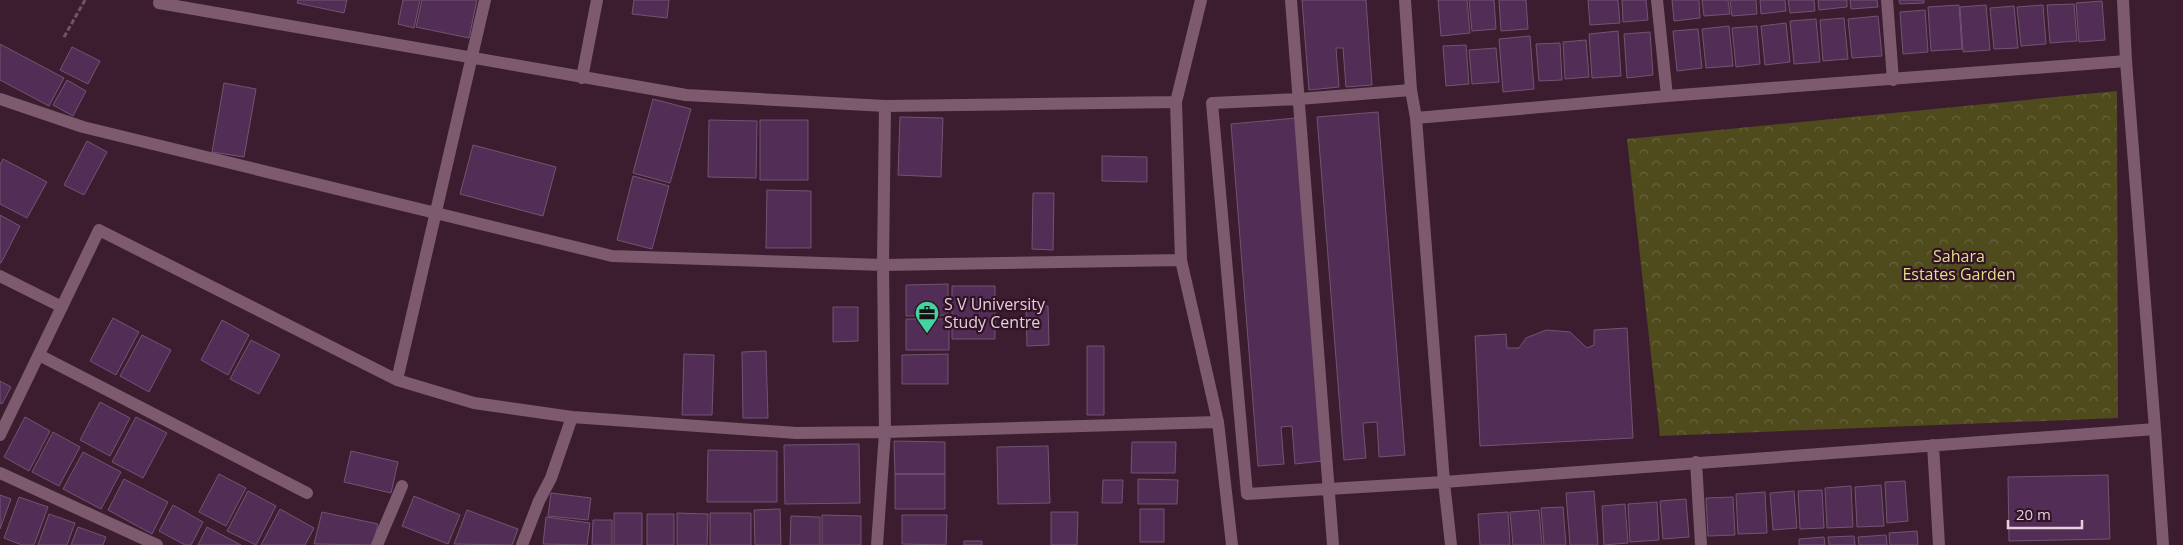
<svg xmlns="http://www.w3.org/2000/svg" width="2183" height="545" viewBox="0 0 2183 545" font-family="'Open Sans',sans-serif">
  <defs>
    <pattern id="park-crowns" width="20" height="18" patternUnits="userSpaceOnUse" patternTransform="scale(1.25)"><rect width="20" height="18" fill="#4f4b1d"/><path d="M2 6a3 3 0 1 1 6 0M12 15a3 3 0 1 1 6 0" fill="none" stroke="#68643d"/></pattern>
  </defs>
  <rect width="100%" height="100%" fill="#3b1d2f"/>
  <path fill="url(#park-crowns)" d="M2117 91 2118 418 1660 436 1627 139Z"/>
  <path fill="#522d55" stroke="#705572" d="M298 0H347L344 13 297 3Z
    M403 0H420L414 28 398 24Z
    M422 0H477L469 38 416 27Z
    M634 0H669L667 18 632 14Z
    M1302 0H1366L1372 85 1346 87 1343 48H1336L1339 87 1309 90Z
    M1438 0H1467L1470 33 1441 36Z
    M1469 0H1494L1496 29 1472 31Z
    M1499 0H1526L1528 29 1501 31Z
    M1588 0H1618L1620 23 1590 25Z
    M1622 0H1646L1648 20 1623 22Z
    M1672 0H1699L1700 18 1674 21Z
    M1702 0H1728L1730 14 1704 16Z
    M1730 0H1756L1757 14 1732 16Z
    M1760 0H1785L1786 11 1761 14Z
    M1788 0H1814L1815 11 1790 13Z
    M1818 0H1847V7L1819 10Z
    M1850 0H1877L1878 7 1851 9Z
    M1899 0H1924V3L1900 4Z
    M2102 1 2105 40 2079 42 2076 3Z
    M2074 4 2077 41 2050 43 2047 5Z
    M1959 5 1962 49 1931 51 1928 7Z
    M1986 5 1990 50 1963 52 1960 7Z
    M2043 5 2046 44 2021 46 2017 7Z
    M2014 6 2018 48 1994 49 1990 8Z
    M1925 10 1928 52 1903 54 1900 12Z
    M1878 16 1882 56 1852 58 1848 19Z
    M1844 18 1848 59 1823 61 1820 20Z
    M1816 19 1820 62 1794 64 1790 21Z
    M1786 23 1790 62 1765 65 1761 26Z
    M1729 26 1733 66 1706 68 1702 29Z
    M1757 26 1760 64 1736 67 1732 28Z
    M1698 29 1702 68 1677 71 1673 31Z
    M1618 31 1621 76 1592 78 1589 34Z
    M1650 32 1653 75 1627 78 1624 34Z
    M1530 36 1534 89 1503 92 1499 39Z
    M1586 40 1589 77 1565 79 1563 42Z
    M1560 43 1562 80 1539 81 1536 44Z
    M0 44 64 78 49 106 0 80Z
    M1466 45 1469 84 1446 86 1443 46Z
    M72 47 100 61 88 84 60 70Z
    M1496 48 1499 82 1472 84 1469 50Z
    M67 80 86 91 73 116 53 105Z
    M224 83 256 89 244 157 212 152Z
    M653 99 691 109 670 183 633 173Z
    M1378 112 1405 455 1379 457 1377 422 1363 423 1366 458 1344 460 1317 117Z
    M900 117 943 118 941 177 898 175Z
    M1296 118 1323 461 1295 464 1292 426 1281 427 1284 464 1258 466 1231 124Z
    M709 120 757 121 756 178 708 177Z
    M760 120H808V180H760Z
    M87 141 107 152 84 195 64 185Z
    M473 145 556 167 543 216 460 194Z
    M1102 156 1147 157V182L1102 181Z
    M3 159 47 182 27 218 0 204V165Z
    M633 176 669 186 652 249 617 240Z
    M767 190 811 191V248H766Z
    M1033 193H1054L1053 250 1032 249Z
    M0 215 20 226 1 263H0Z
    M948 284V315L906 316V285Z
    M952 286H995V339H952Z
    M1048 306 1049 345 1027 346 1026 307Z
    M833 307H858V341L833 342Z
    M113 318 139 332 116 375 90 361Z
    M906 319H949V350H906Z
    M222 320 249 335 228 375 201 360Z
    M1627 328 1633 438 1480 446 1475 336 1506 334 1507 348H1519L1526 338 1546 330 1570 332 1587 348 1594 345V330Z
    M142 335 171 350 149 392 120 376Z
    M251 340 280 355 259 394 230 379Z
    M1087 346H1104V415H1087Z
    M766 351 768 418H743L742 352Z
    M684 354 714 355 712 415H682Z
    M948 354V384H902V355Z
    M0 381 11 387 2 404 0 403Z
    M100 402 130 418 110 456 80 440Z
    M25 417 50 431 29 471 4 457Z
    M136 417 167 433 143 478 112 462Z
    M53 432 80 447 59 486 32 472Z
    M894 441 945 442V474H895Z
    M1132 442H1176L1175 473H1131Z
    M859 444 860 503 785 504 784 445Z
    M1048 446 1050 503 998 504 997 447Z
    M708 450 777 451V502H707Z
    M351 451 398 462 391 493 344 482Z
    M83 452 121 472 101 509 63 489Z
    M219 474 246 488 226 526 199 512Z
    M895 474H945V509H895Z
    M2108 475 2110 539 2009 541 2008 477Z
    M124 479 168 502 152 534 108 510Z
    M1138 479 1178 480 1177 504H1138Z
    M1103 480H1123L1122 503H1102Z
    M1905 481 1908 521 1887 523 1885 482Z
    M1881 485 1884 526 1857 527 1855 487Z
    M1851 486 1853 527 1827 528 1825 488Z
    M1822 490 1824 528 1800 529 1798 491Z
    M248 491 276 506 256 545 227 531Z
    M1594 491 1598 545H1570L1566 493Z
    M1794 491 1797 528 1773 530 1770 493Z
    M1765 492 1767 533 1738 534 1736 494Z
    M551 493 591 498 588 520 548 516Z
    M0 495 11 499 0 529Z
    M414 496 460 515 448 544 402 526Z
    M19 497 48 507 34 545H22L4 538Z
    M1733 497 1735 535 1708 536 1706 498Z
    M1686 499 1689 537 1663 539 1660 501Z
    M1657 502 1659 540 1630 542 1628 504Z
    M1625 504 1628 543 1604 545 1602 506Z
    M173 505 203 522 191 545H185L159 531Z
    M1563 507 1566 545H1544L1541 508Z
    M280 509 314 528 305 545H261Z
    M780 509 781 545H755L754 510Z
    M1140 509H1164V542H1140Z
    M467 510 518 529 512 545 454 544Z
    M1539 510 1542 545H1513L1510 512Z
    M322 512 378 524 373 545 314 544Z
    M1051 512H1078L1077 545H1051Z
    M1508 512 1510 545H1480L1478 514Z
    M614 513H642V545H614Z
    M677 513 708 514 707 545H677Z
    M710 513H751V545H710Z
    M49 514 75 523 67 545H38Z
    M647 514H674V545H647Z
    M822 515 861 516V545H822Z
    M902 515H947L946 545 902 544Z
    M791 516 820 517V545H790Z
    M546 517 590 523 587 545 543 544Z
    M593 520H612V545H592Z
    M78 527 106 537 103 545H71Z
    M207 527 241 545H198Z
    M1917 531 1918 545H1890L1889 533Z
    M1886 535 1887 545H1859L1858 537Z
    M1854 536 1855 545H1829L1828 537Z
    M1824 537 1825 545H1799V539Z
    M964 541H982V545H964Z"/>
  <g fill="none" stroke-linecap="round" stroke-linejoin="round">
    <path stroke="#6f5464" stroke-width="3" stroke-dasharray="5 2.5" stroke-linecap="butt" d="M64 37 85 0"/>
    <path stroke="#7d5a6e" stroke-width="12" d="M1201 0 1176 102 1181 260 1218 422 1232 545
      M1291 0 1333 545
      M1405 0 1411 90 1416 118
      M1657 0 1667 96
      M1887 0 1893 80
      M2123 0 2126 61
      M159 3 686 95 885 106 1176 102
      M582 78 597 0
      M1411 90 1299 99 1212 103 1247 494 1444 482 2155 429 2126 61 1667 96 1416 118 1444 482 1451 545
      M0 99 83 127 612 256 883 265 1181 260
      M0 276 62 307
      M39 355 307 493
      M397 380 485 0
      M2155 429 2163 545
      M0 435 99 230 397 380 474 403 572 417 796 433 885 432 1218 422
      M1933 445 1939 545
      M1696 462 1701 545
      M0 473 157 545
      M377 545 402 486
      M522 545 539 501 551 478 572 417
      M877 545 885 432 883 265 885 106"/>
  </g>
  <defs>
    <symbol id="office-pin" viewBox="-11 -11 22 30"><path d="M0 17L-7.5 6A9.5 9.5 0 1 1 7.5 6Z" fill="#45d49f" stroke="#301325"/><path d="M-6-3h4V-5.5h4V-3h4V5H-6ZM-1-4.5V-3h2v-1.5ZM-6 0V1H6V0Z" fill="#111"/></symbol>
  </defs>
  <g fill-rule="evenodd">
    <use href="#office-pin" x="913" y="299" width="28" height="38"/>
  </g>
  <g text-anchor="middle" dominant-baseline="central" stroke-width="4.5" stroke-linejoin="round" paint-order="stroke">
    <g font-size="16" fill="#e6de86" stroke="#301325">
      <text x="1959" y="256">Sahara<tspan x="1959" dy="18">Estates Garden</tspan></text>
    </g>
    <g font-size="16" fill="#e4cfdb" stroke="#301325" text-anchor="start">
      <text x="944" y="304">S V University<tspan x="944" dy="18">Study Centre</tspan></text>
    </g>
  </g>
  <path d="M2008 520v8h74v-8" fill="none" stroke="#e4cfdb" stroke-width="2.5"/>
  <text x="2016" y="520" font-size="15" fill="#e4cfdb" stroke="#301325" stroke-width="4" paint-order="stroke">20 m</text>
</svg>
